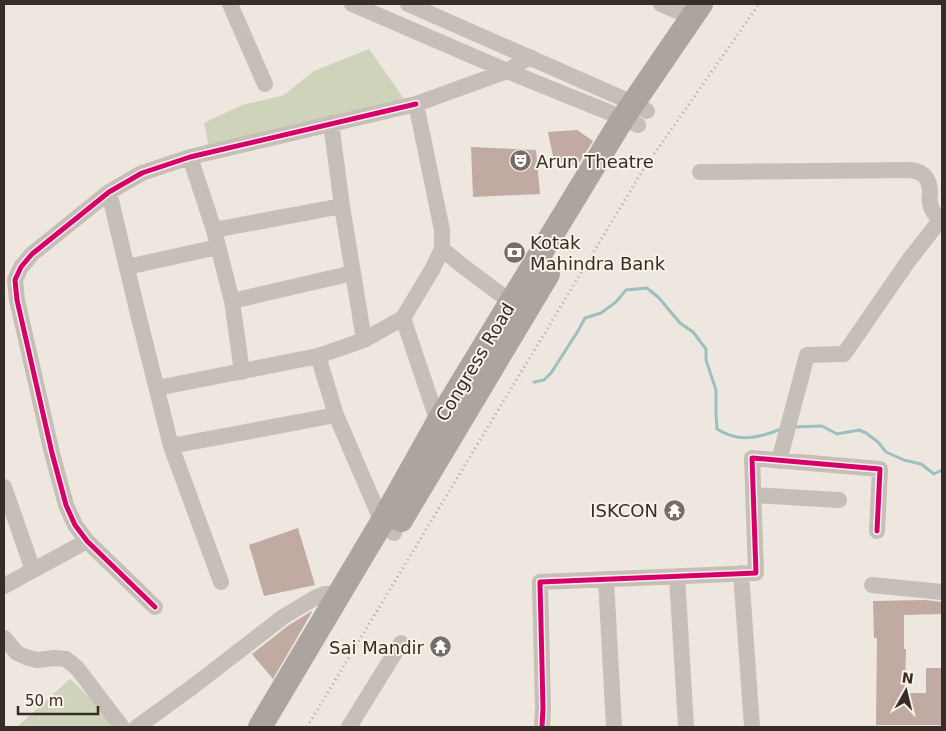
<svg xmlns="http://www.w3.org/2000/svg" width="946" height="731" viewBox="0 0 946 731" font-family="'DejaVu Sans',sans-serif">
  <rect width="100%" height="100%" fill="#ede7e0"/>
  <path fill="#ced3ba" d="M369 49 405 100 209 148 204 123 242 105 284 95 314 71Z
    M70 679 121 727H17Z"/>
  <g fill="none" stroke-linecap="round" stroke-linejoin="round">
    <path stroke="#9bc0bf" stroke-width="3" d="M534 382 544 380 551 373 578 331 585 318 601 313 616 302 626 290 647 288 659 298 680 323 693 332 706 349V360L716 390V413L717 429C739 443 759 438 781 429
      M792 427 822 426 837 434 859 430 866 433 878 442 886 452 904 460 921 464 934 474 942 470"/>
  </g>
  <path fill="#c1aaa1" d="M577 130 593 141 577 166 554 161 548 132Z
    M471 147 536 150 540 194 473 197Z
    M298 528 315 585 264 596 249 545Z
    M925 600 942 602V614L904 615V649H906L905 693H926V668H942V725H876L877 638H874L873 601Z
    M312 611V612L273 679 252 654 289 625Z"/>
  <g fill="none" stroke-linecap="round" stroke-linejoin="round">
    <path stroke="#c6bfb9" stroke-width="16" d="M230 4 265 84
      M352 4 507 71 623 118 638 125
      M408 4 633 103 647 111
      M661 4 692 17
      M331 123 342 206 364 340
      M190 157 214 230 232 301 242 372
      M700 172 911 170C924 172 929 178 930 191 930 195 929 199 930 203 931 210 935 215 940 220
      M109 192 137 310 171 446 336 415
      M214 230 342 206
      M442 249 464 267 511 302
      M127 267 218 247
      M232 301 353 273
      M403 318 438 422
      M318 356 336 415 382 522 394 533
      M157 388 318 356 364 340 403 318 432 270 442 249V230L416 104 507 71 530 57
      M171 446 221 582
      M779 461 807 355 844 354 909 260 942 218
      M4 487 33 570
      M753 495 839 500
      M741 573 752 727
      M677 576 686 727
      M606 579 614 727
      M872 585 942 592
      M4 586 87 541
      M155 607 87 541 75 525 66 505 52 453 17 300 15 280 21 267 32 254 109 192 142 173 190 157 416 104
      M4 638 17 653 26 657 37 660 55 658 66 659 77 668 122 727
      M137 727 191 688 283 617 313 599 325 594 339 593
      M349 727 401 643
      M542 727 543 708 540 582 756 573 752 458 880 469 877 531"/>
    <path stroke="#aca59f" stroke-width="24" d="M401 520 548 274
      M260 727 382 522 438 422 623 118 701 4"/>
    <path stroke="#aea8a3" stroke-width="3" stroke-dasharray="1 4" stroke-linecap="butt" d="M307 727 643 170 759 4"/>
    <defs>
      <path id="cycleway" d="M155 607 87 541 75 525 66 505 52 453 17 300 15 280 21 267 32 254 109 192 142 173 190 157 416 104
        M542 727 543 708 540 582 756 573 752 458 880 469 877 531"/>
    </defs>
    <use href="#cycleway" stroke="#faf1e7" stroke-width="8"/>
    <use href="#cycleway" stroke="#d6006c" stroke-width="5"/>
  </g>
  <defs>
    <symbol id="theatre-disc" viewBox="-11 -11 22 22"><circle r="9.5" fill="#776d68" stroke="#faf1e7"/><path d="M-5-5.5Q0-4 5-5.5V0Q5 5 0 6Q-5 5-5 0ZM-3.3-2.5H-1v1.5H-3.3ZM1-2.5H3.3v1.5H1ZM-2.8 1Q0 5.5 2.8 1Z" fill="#fff"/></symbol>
    <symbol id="bank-disc" viewBox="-11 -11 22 22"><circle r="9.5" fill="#776d68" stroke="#faf1e7"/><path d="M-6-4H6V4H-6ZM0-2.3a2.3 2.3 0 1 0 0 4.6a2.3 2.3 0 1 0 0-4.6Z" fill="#fff"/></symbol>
    <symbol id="temple-disc" viewBox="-11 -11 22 22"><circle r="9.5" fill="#776d68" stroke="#faf1e7"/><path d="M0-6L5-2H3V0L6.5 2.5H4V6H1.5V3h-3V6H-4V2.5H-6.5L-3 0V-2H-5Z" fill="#fff"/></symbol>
  </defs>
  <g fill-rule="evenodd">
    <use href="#theatre-disc" x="508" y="148" width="25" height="25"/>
    <use href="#bank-disc" x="502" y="240" width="25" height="25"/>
    <use href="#temple-disc" x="662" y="498" width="25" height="25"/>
    <use href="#temple-disc" x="428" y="634" width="25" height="25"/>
  </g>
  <g text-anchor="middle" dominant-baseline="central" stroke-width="4" stroke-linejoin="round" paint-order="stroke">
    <g font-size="18" fill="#372c27" stroke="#faf1e7" text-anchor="start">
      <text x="536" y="161">Arun Theatre</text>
      <text x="530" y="242">Kotak<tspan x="530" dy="21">Mahindra Bank</tspan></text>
      <text x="658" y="510" text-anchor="end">ISKCON</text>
      <text x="424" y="647" text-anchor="end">Sai Mandir</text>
    </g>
    <g font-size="18" fill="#372c27" stroke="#faf1e7">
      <text transform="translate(475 362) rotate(-59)">Congress Road</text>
    </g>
  </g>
  <rect width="946" height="731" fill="none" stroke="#372c27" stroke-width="10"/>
  <g transform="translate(906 691) rotate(8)" stroke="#faf1e7" stroke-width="4" paint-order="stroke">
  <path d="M0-4L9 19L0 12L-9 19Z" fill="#372c27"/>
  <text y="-8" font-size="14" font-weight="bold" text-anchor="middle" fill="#372c27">N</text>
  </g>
  <path d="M18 706v8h80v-8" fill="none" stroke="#372c27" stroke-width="2.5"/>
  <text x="25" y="706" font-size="15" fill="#372c27" stroke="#faf1e7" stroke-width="4" paint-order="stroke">50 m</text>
</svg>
